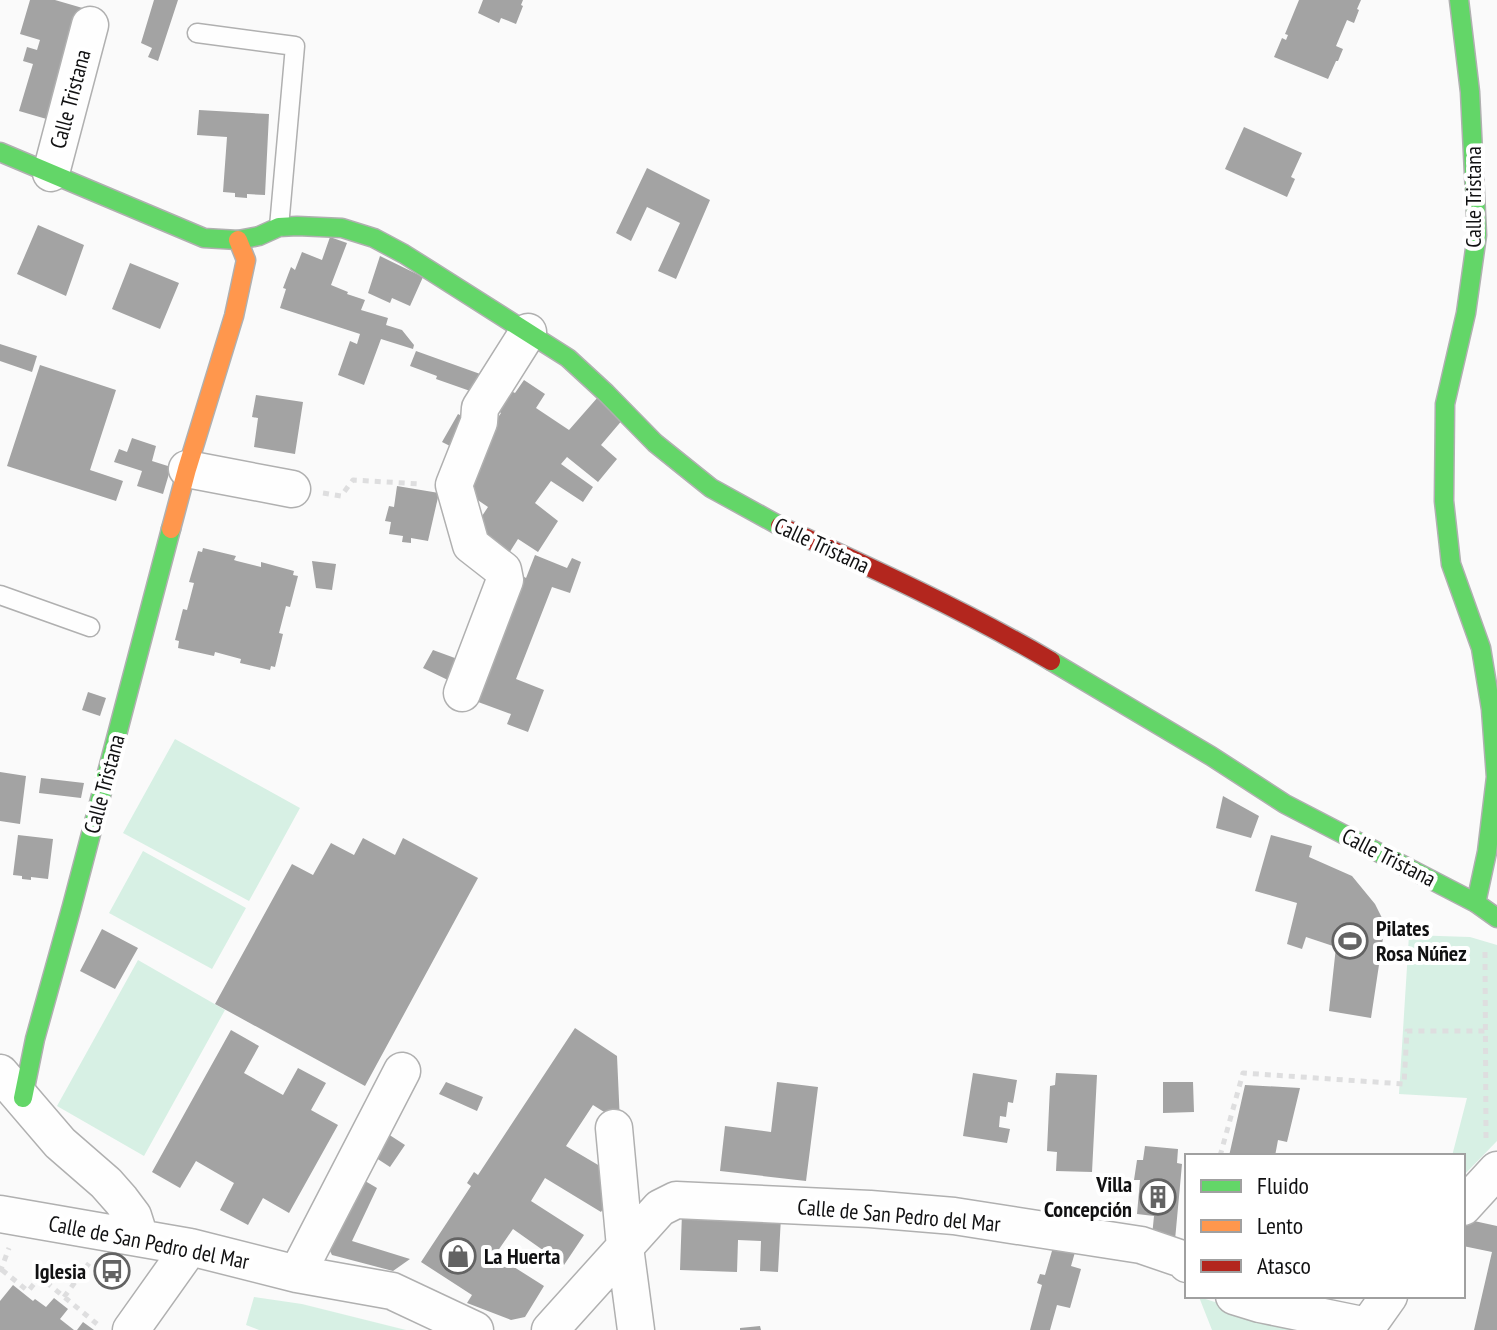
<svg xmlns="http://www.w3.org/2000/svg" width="1497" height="1330" viewBox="0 0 1497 1330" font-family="'PT Sans Narrow',sans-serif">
  <rect width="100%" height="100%" fill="#fafafa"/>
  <path fill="#d7f0e4" d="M175 739 300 808 249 901 123 833Z
    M143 851 246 908 212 969 109 913Z
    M1409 935 1470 937 1497 945V1141L1463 1176V1156H1452L1467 1098 1399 1094Z
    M138 960 225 1010 144 1156 57 1106Z
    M254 1297 302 1304 406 1330H259L246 1325Z
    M1199 1297 1297 1328 1301 1330H1212Z"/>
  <path fill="#a3a3a3" d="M30 0H55L86 9 50 120 19 111 33 64 23 61 27 47 37 50 40 40 20 34Z
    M154 0H178L158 61 148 57 152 48 141 43Z
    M483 0H523L521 5 523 6 516 24 501 18 499 23 478 13Z
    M1299 0H1361L1357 9 1359 10 1354 23 1347 20 1336 46 1343 49 1338 61H1336L1328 79 1274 57 1282 38 1286 40 1288 35 1285 34Z
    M199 110 269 114 265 195 247 194V198L235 197V193L223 192 227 137 197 135Z
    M1244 127 1302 153 1291 177 1295 179 1287 197 1225 169Z
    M647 168 710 200 676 279 658 271 680 223 647 207 631 241 616 233Z
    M38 225 84 245 66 296 17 274Z
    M330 237 347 243 331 285 348 292 347 294 365 300 361 310 388 318 386 325 402 330 414 345 413 349 381 339 364 385 338 375 350 341 357 344 360 334 280 308 286 289 283 288 291 267 295 270 302 252 322 260Z
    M380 256 423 277 410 306 392 298 390 303 368 293Z
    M130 263 179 283 160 329 112 309Z
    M0 344 37 356 32 372 0 361Z
    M416 351 483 375 473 392 436 379 437 376 410 366Z
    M40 365 116 390 90 470 123 481 116 501 7 466Z
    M524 380 545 394 536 408 569 430 598 397 624 418 601 445 617 459 598 482 567 457 561 464 593 487 583 502 551 481 535 503 558 521 538 552 518 539 506 558 470 534 488 507 463 490 487 434 501 413 498 411 511 391 515 393Z
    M256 395 303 402 295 454 254 447 258 418 252 417Z
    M458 414 471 421 458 450 442 442Z
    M132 438 156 446 152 461 171 467 163 494 137 486 142 471 114 462 119 449 127 452Z
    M397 486 439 493 428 541 411 538V543L402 542 403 536 389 534 391 522 385 521 389 506 394 507Z
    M203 548 236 556 234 560 237 561 261 567V562L294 571 293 575 298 576 290 607 286 606 279 633 283 634 275 667 271 666 270 670 240 663 241 659 215 652 214 656 178 648 179 641 175 640 183 609 187 610 194 583 189 582 198 551 202 552Z
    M535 555 567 568 572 558 581 562 570 593 552 587 516 679 544 690 528 732 507 724 511 714 470 699 519 574 526 578Z
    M312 561 336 564 332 590 316 588Z
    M433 650 463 661 452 682 423 668Z
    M88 692 106 698 100 716 82 710Z
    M0 772 26 776 20 824 0 821Z
    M41 778 84 783 81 798 39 793Z
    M1223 796 1259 816 1251 838 1216 828Z
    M18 835 53 839 48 879 31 877V880L22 879V876L13 875Z
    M1271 835 1312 846 1309 857 1352 876 1375 904 1383 920 1385 925 1371 1018 1329 1011 1336 947 1306 937 1302 949 1287 944 1297 903 1255 891Z
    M363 838 395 855 403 838 478 878 365 1086 215 1004 292 864 313 875 331 843 354 855Z
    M102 929 138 948 115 989 80 971Z
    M575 1028 617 1056 620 1122 593 1105 566 1146 610 1172 612 1194 601 1212 545 1178 531 1201 584 1235 564 1265 513 1229 495 1255 544 1286 525 1317 511 1320 467 1303 472 1295 421 1262 471 1186 467 1183 474 1172 478 1175Z
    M231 1030 259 1046 244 1073 283 1095 298 1068 326 1083 311 1110 338 1125 289 1213 263 1198 248 1225 220 1210 234 1183 196 1161 180 1188 152 1172Z
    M973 1073 1017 1080 1013 1103 1008 1102 1006 1117 1000 1116 999 1127 1010 1129 1007 1143 963 1136Z
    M1056 1073 1097 1075 1092 1172 1056 1171 1057 1152 1047 1151 1050 1086 1055 1085Z
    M446 1082 483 1097 477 1111 439 1094Z
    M777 1082 818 1087 806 1181 720 1171 725 1126 771 1132Z
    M1163 1082H1193L1194 1112 1163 1113Z
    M1245 1085 1300 1088 1287 1142 1278 1140 1275 1156H1229Z
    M388 1134 405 1145 390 1167 370 1154Z
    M1145 1146 1178 1149 1177 1163 1182 1164 1175 1240 1152 1236 1154 1216 1137 1214 1140 1180H1134L1137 1160H1143Z
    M360 1178 377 1188 352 1241 410 1259 393 1271 332 1255 328 1247Z
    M682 1213 781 1217 778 1272 760 1271 761 1241 738 1240 737 1272 680 1270Z
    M1465 1219 1497 1226V1330H1474L1492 1252 1463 1246V1222Z
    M1056 1237 1078 1242 1071 1266 1081 1269 1070 1308 1057 1305 1050 1330H1030L1042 1285 1037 1283 1040 1274 1045 1275Z
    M13 1285 33 1301 35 1299 46 1307 54 1298 68 1309 60 1319 74 1330H0V1301Z
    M83 1322 94 1330H77Z
    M760 1326 761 1330H740V1328Z"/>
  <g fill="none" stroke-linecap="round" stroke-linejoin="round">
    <defs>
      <path id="lane" d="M197 33 295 46 279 227
        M0 595 90 627"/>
      <path id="street" d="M51 173 90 25
        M187 469 292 489
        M462 693 505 580 503 570 471 545 454 485 479 422 480 408 528 332
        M0 1073 60 1143 106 1183 121 1200 133 1216 140 1238
        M614 1128 625 1247 636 1330
        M1463 1207 1497 1170
        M0 1214 190 1247 297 1274 392 1291 475 1330
        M297 1274 402 1071
        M1234 1296 1260 1304 1367 1326
        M131 1330 190 1247
        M550 1330 660 1208 676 1200 870 1209 954 1216 1141 1245 1182 1259 1187 1264
        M1365 1330 1389 1296"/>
      <path id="fast" d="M1459 0 1470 92 1477 235 1466 313 1445 404 1444 501 1451 564 1481 648 1491 709 1496 777 1487 852 1476 903
        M0 152 204 238 238 240 259 236 279 227 297 226 342 228 374 238 404 254 568 358 606 393 655 443 711 488 780 526
        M1051 661 1211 756 1285 804 1476 903 1497 918
        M23 1098 35 1039 72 906 171 529"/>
      <path id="slow" d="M171 529 187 469 234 316 246 260 238 240"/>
      <path id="jam" d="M780 526C872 568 964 610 1051 661"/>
    </defs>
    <use href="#lane" stroke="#b0b0b0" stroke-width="21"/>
    <use href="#street" stroke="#b0b0b0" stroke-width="39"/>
    <use href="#fast" stroke="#b0b0b0" stroke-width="21"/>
    <use href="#slow" stroke="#b0b0b0" stroke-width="21"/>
    <use href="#jam" stroke="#b0b0b0" stroke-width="21"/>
    <path stroke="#dededf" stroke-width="5" stroke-dasharray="6 6" stroke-linecap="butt" d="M323 493 341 496 353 480 421 484
      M1485 952 1486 1138
      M1220 1156 1243 1073 1404 1084 1407 1031H1486
      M2 1270 28 1291 40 1277 97 1324
      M0 1272 9 1248
      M64 1297 90 1262"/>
    <use href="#lane" stroke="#fefefe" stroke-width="18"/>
    <use href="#street" stroke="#fefefe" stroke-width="36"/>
    <use href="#fast" stroke="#63d668" stroke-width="18"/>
    <use href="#slow" stroke="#ff974d" stroke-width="18"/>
    <use href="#jam" stroke="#b3261e" stroke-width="18"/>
  </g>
  <defs>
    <symbol id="stadium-ring" viewBox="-11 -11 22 22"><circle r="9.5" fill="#fff" stroke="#636363" stroke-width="1.5"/><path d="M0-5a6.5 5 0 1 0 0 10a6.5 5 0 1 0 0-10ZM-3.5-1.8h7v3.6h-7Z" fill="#636363"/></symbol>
    <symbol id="building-ring" viewBox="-11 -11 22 22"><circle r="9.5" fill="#fff" stroke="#636363" stroke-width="1.5"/><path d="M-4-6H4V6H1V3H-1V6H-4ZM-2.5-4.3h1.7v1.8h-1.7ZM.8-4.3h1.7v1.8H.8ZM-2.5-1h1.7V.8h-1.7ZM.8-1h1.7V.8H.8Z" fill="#636363"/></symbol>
    <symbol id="shop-ring" viewBox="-11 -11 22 22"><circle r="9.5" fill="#fff" stroke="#636363" stroke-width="1.5"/><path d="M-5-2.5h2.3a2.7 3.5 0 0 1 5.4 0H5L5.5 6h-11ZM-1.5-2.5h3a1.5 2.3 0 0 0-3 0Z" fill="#636363"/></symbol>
    <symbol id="bus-ring" viewBox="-11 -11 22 22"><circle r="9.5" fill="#fff" stroke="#636363" stroke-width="1.5"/><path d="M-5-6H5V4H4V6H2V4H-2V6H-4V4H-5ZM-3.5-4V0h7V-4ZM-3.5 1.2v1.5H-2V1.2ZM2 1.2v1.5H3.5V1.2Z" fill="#636363"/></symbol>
  </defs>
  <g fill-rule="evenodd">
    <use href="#stadium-ring" x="1330" y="921" width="40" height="40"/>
    <use href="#building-ring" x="1138" y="1177" width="40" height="40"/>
    <use href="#shop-ring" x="438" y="1236" width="40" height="40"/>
    <use href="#bus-ring" x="92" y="1251" width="40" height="40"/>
  </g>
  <g text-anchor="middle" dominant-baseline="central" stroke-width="8" stroke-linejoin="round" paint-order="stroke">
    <g font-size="22" fill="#111112" stroke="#fff">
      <text transform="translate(70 99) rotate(-75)">Calle Tristana</text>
      <text transform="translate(1473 197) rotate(-90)">Calle Tristana</text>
      <text transform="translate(822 545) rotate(25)">Calle Tristana</text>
      <text transform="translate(104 784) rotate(-75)">Calle Tristana</text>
      <text transform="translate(1389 857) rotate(27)">Calle Tristana</text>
      <text transform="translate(899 1215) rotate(5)">Calle de San Pedro del Mar</text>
      <text transform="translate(149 1242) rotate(11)">Calle de San Pedro del Mar</text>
    </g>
    <g font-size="22" font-weight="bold" fill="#111112" stroke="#fff" text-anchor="start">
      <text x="1376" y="928">Pilates<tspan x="1376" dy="25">Rosa Núñez</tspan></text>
      <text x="1132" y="1184" text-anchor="end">Villa<tspan x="1132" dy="25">Concepción</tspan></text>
      <text x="484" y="1256">La Huerta</text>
      <text x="86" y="1271" text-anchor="end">Iglesia</text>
    </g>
  </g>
  <rect x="1185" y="1154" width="280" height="144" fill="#ffffff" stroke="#a0a0a0" stroke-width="2"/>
  <rect x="1201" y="1180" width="40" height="12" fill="#63d668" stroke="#a0a0a0" stroke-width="2"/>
  <text x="1257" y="1194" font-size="24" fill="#111112">Fluido</text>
  <rect x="1201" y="1220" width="40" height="12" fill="#ff974d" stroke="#a0a0a0" stroke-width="2"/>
  <text x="1257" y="1234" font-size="24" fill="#111112">Lento</text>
  <rect x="1201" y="1260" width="40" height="12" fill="#b3261e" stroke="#a0a0a0" stroke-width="2"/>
  <text x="1257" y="1274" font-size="24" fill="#111112">Atasco</text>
</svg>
